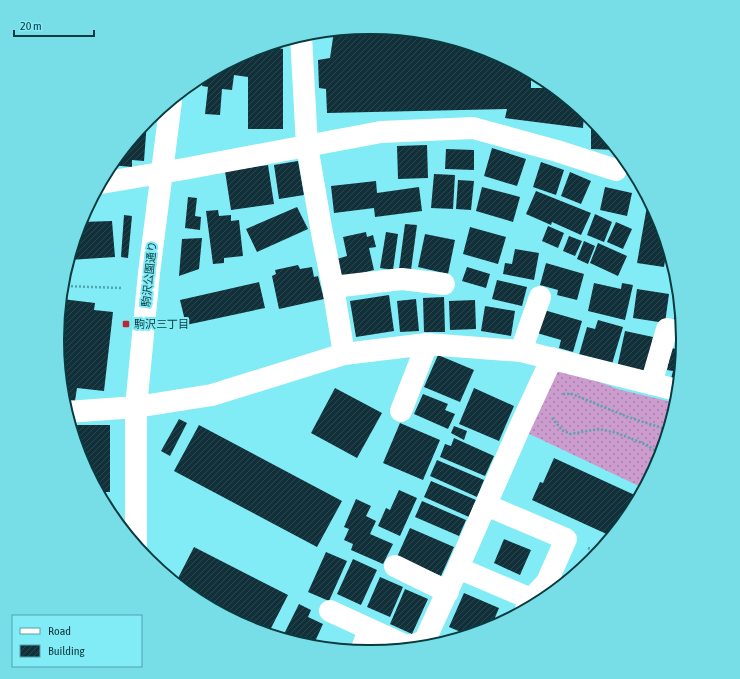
<svg xmlns="http://www.w3.org/2000/svg" width="740" height="679" viewBox="0 0 740 679" font-family="'Asap Condensed','Noto Sans JP',sans-serif">
  <defs>
    <pattern id="grass-dots" width="8" height="8" patternUnits="userSpaceOnUse"><rect width="8" height="8" fill="#cc9ccf"/><path d="M2 2h.1M6 6h.1" fill="none" stroke="#a480a9" stroke-width="1.8" stroke-linecap="round"/></pattern>
    <pattern id="building-hatch" width="6" height="6" patternUnits="userSpaceOnUse"><rect width="6" height="6" fill="#12303a"/><path d="M-1 1l2-2M0 6l6-6M5 7l2-2" fill="none" stroke="#2a464f"/></pattern>
  </defs>
  <rect width="100%" height="100%" fill="#81ebf6"/>
  <path fill="url(#grass-dots)" d="M555 366 621 390 676 403 659 459 643 488 519 429Z"/>
  <path fill="url(#building-hatch)" d="M360 28H382L431 33 490 51 531 73V88H554L584 112 583 128 505 118 507 109 327 113 326 89 319 88 318 60 330 58 334 31Z
    M280 42 279 48 283 49V129H248V77L234 75 232 90 222 89 220 115 205 114 208 87 202 86 203 76 251 51Z
    M591 119 617 150 591 149Z
    M147 121 144 161 132 160V167L111 165Z
    M427 145 428 178 398 179 397 146Z
    M492 148 526 159 517 186 484 176Z
    M446 149 474 150V170L445 169Z
    M298 161 304 195 279 199 274 165Z
    M541 162 564 170 556 195 533 187Z
    M268 165 274 204 231 210 225 171Z
    M570 172 591 181 581 204 561 196Z
    M434 174 455 175 453 209 431 208Z
    M458 180 474 181 471 210 456 209Z
    M376 181 377 193 419 187 422 211 375 217 374 208 334 213 331 186Z
    M482 187 520 197 513 222 476 211Z
    M605 187 632 193 627 216 600 210Z
    M536 191 591 213 581 235 552 222 551 225 526 214Z
    M188 197 197 198 195 216 201 217 200 230 185 228Z
    M647 206 652 207 659 220 667 248 664 267 637 263Z
    M297 207 308 229 257 252 246 229Z
    M218 210 219 216 231 215V221L239 220 243 256 224 258V263L213 264 206 211Z
    M595 214 612 222 604 242 587 235Z
    M124 215 132 216 128 258 121 257Z
    M112 221 115 257 69 260 81 222Z
    M616 222 632 229 623 249 607 242Z
    M405 224 417 225 411 270 399 269Z
    M548 226 564 233 558 248 542 241Z
    M470 227 506 237 498 264 463 254Z
    M366 232 367 237 373 235 376 247 369 248 374 270 341 278 337 259 347 256 343 237Z
    M386 232 398 234 393 270 380 268Z
    M425 234 455 240 448 274 418 267Z
    M569 236 582 241 575 256 563 251Z
    M202 238 199 269 179 276 182 239Z
    M584 241 595 246 588 264 577 259Z
    M598 243 627 256 618 276 590 263Z
    M515 249 539 253 534 280 503 274 505 263 512 264Z
    M546 263 584 274 577 300 557 295 558 290 540 285Z
    M298 265 300 269 312 267 314 277 318 276 324 299 279 309 272 276 276 274 275 270Z
    M467 267 490 274 486 288 462 281Z
    M497 280 527 287 522 306 492 299Z
    M259 282 265 308 186 325 180 300Z
    M594 283 621 289 622 283 633 285 625 320 588 311Z
    M637 289 669 294 665 323 633 318Z
    M389 295 394 331 356 337 350 301Z
    M444 297 445 332H424L423 298Z
    M62 299 95 303 94 310 113 312 104 391 77 388 75 401 63 399 58 339Z
    M416 299 419 331 400 332 397 301Z
    M678 299 681 325 673 323Z
    M475 300 476 329 450 330 449 301Z
    M485 306 515 311 511 336 481 331Z
    M544 310 582 321 573 352 559 348 561 340 537 333Z
    M598 320 623 327 612 364 579 355 587 327 595 329Z
    M625 331 653 337 645 374 617 368Z
    M671 348 681 350 678 385 670 383 673 371 667 370Z
    M438 355 474 370 460 402 424 387Z
    M335 388 382 413 357 458 311 433Z
    M474 388 514 406 499 441 459 424Z
    M423 394 448 404 445 410 455 414 448 429 414 414Z
    M179 419 187 423 170 456 161 451Z
    M400 423 440 440 423 480 383 463Z
    M73 425H110V492H102V498L81 459 73 432Z
    M199 425 342 501 317 547 174 471Z
    M454 426 467 431 464 440 451 433Z
    M454 438 494 456 485 476 440 457 445 444 451 446Z
    M554 458 639 497 630 513 611 536 532 500 540 482 543 483Z
    M437 460 484 480 477 497 430 476Z
    M431 481 476 500 469 517 424 497Z
    M399 490 417 498 400 536 378 526 386 508 390 510Z
    M356 499 371 506 366 516 376 521 370 534 393 544 383 564 351 550 353 544 344 540 349 529 344 527Z
    M422 501 466 520 459 536 415 517Z
    M410 528 454 547 441 576 397 557Z
    M504 539 531 550 520 575 494 563Z
    M194 547 288 595 268 634 250 628 196 599 176 582Z
    M326 552 347 561 329 601 308 592Z
    M353 559 377 570 361 605 337 594Z
    M380 577 403 587 390 617 367 607Z
    M405 589 428 599 412 634 390 624Z
    M464 593 499 608 491 627 468 635 449 627Z
    M299 604 311 610 308 617 323 624 313 646H309L284 634Z"/>
  <g fill="none" stroke-linecap="round" stroke-linejoin="round">
    <path stroke="#52a5ae" stroke-width="2.5" stroke-dasharray="2 2" stroke-linecap="butt" d="M63 286 122 288
      M563 394H572L628 417 668 430
      M552 418 562 430 570 434 599 429 617 433 647 445 660 454
      M588 548 598 552"/>
    <path stroke="#fff" stroke-width="22" d="M301 36 307 146 322 233 333 287 344 354
      M101 183 184 169 381 132 473 128 557 151 616 170
      M333 287 402 279 444 284
      M521 351 540 297
      M651 384 667 329 682 332
      M401 411 427 344
      M67 412 136 407 212 395 344 354 427 344 521 351 677 390
      M486 505 566 539 547 582 531 599
      M136 545V407L149 273 171 101
      M395 566 448 592
      M458 568 531 599 526 609
      M330 611 404 645C412 646 417 645 425 640L458 568 519 429 552 358
      M361 651 369 630"/>
  </g>
  <rect fill="#b9292f" stroke="#81ebf6" stroke-width="1.5" x="122" y="320" width="8" height="8" rx="2"/>
  <g text-anchor="middle" dominant-baseline="central" stroke-width="4" stroke-linejoin="round" paint-order="stroke">
    <g font-size="11" fill="#093a3f" stroke="#81ebf6">
      <text transform="translate(149 274) rotate(-84)">駒沢公園通り</text>
    </g>
    <g font-size="11" fill="#093a3f" stroke="#81ebf6" text-anchor="start">
      <text x="134" y="324">駒沢三丁目</text>
    </g>
  </g>
  <path d="M0 0H740V679H0ZM369 34H371A305 305 0 0 1 676 339V340A305 305 0 0 1 371 645H369A305 305 0 0 1 64 340V339A305 305 0 0 1 369 34Z" fill="#77dde7" fill-rule="evenodd"/>
  <path fill="none" stroke="#093a3f" stroke-width="2" d="M369 34H371A305 305 0 0 1 676 339V340A305 305 0 0 1 371 645H369A305 305 0 0 1 64 340V339A305 305 0 0 1 369 34Z"/>
  <rect x="12" y="615" width="130" height="52" fill="#81ebf6" stroke="#51a4ad"/>
  <rect x="20" y="628" width="20" height="6" fill="#ffffff" stroke="#51a4ad"/>
  <text x="48" y="635" font-size="12" fill="#093a3f">Road</text>
  <rect x="20" y="645" width="20" height="12" fill="url(#building-hatch)" stroke="#51a4ad"/>
  <text x="48" y="655" font-size="12" fill="#093a3f">Building</text>
  <path d="M14 30v6h80v-6" fill="none" stroke="#093a3f" stroke-width="2"/>
  <text x="20" y="30" font-size="12" fill="#093a3f" stroke="#81ebf6" stroke-width="3" paint-order="stroke">20 m</text>
</svg>
